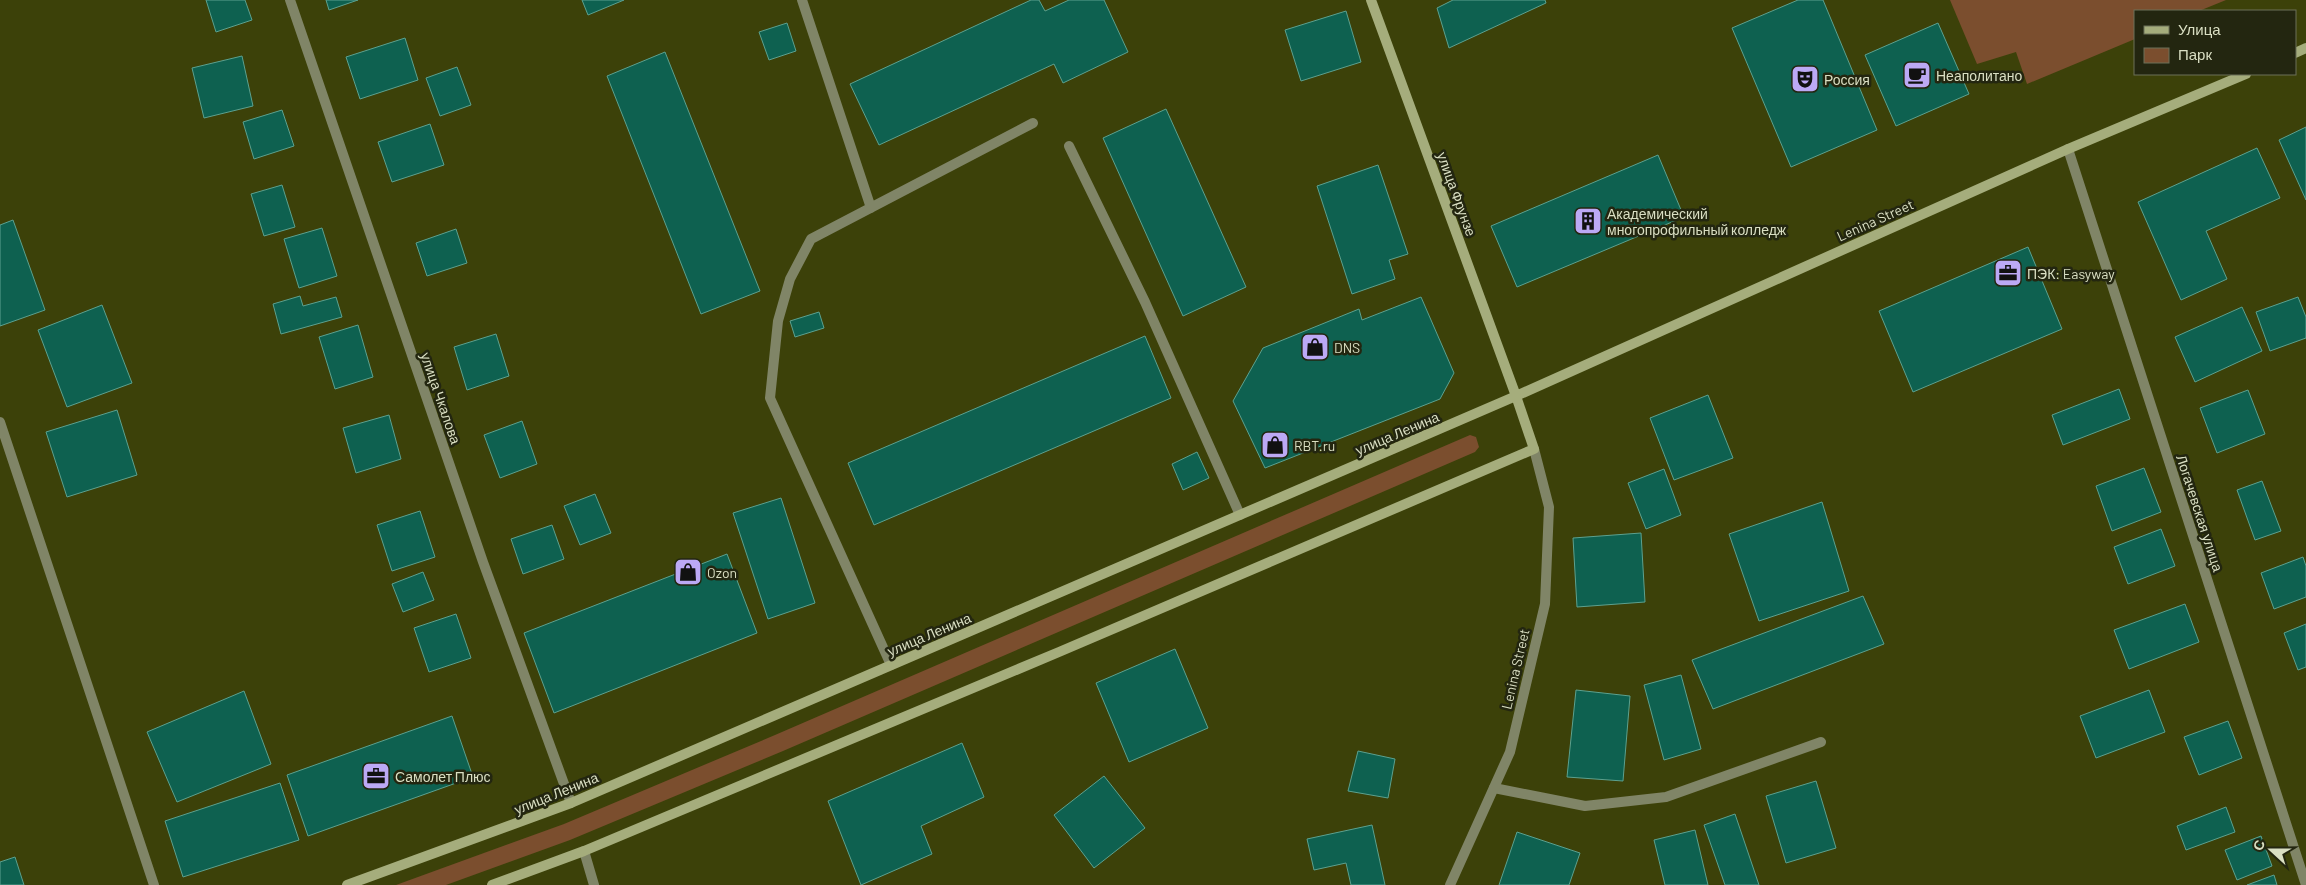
<svg xmlns="http://www.w3.org/2000/svg" width="2306" height="885" viewBox="0 0 2306 885" font-family="Barlow,sans-serif">
  <rect width="100%" height="100%" fill="#3c4109"/>
  <path fill="#7b4e2e" d="M1950 0H2226L2199 11H2135V39L2027 84 2016 52 1977 64Z
    M1470 435 1476 437 1479 447 1475 452 783 751 570 840 446 885H396L564 824 775 735Z"/>
  <path fill="#0e6150" stroke="#5ca18f" d="M206 0H245L252 20 216 32Z
    M326 0H358L329 10Z
    M582 0H624L588 15Z
    M1031 0H1039L1045 11 1069 0H1104L1128 52 1063 83 1054 64 879 145 850 84Z
    M1453 0H1545L1546 3 1449 48 1437 8Z
    M1798 0H1823L1877 130 1791 167 1732 28Z
    M1346 11 1361 62 1301 81 1285 30Z
    M787 23 796 51 769 60 759 32Z
    M1938 23 1969 94 1896 126 1865 55Z
    M405 38 418 80 360 99 346 57Z
    M665 52 760 291 701 314 607 76Z
    M242 56 253 106 204 118 192 68Z
    M457 67 471 105 440 116 426 78Z
    M1166 109 1246 287 1183 316 1103 138Z
    M282 110 294 146 254 159 243 122Z
    M430 124 444 165 392 182 378 142Z
    M2306 127V200L2279 140Z
    M2257 148 2280 198 2206 231 2227 279 2181 300 2138 202Z
    M1658 155 1684 217 1517 287 1491 226Z
    M1378 165 1408 254 1389 260 1395 279 1352 294 1317 186Z
    M282 185 295 227 264 236 251 194Z
    M13 220 45 310 0 326V225Z
    M322 228 337 276 299 288 284 239Z
    M456 229 467 263 427 276 416 243Z
    M2028 247 2062 329 1913 392 1879 311Z
    M300 296 303 306 336 297 342 317 281 334 273 304Z
    M1421 297 1454 373 1440 399 1265 468 1233 401 1263 348 1359 309 1362 320Z
    M2298 297 2306 317V338L2270 351 2256 312Z
    M102 305 132 383 67 407 38 330Z
    M2242 307 2262 351 2195 382 2175 337Z
    M819 312 824 328 795 337 790 321Z
    M358 325 373 377 335 389 319 337Z
    M496 334 509 376 467 390 454 347Z
    M1145 336 1171 398 874 525 848 463Z
    M2119 389 2130 419 2063 445 2052 415Z
    M2248 390 2265 434 2217 453 2200 408Z
    M1708 395 1733 458 1674 480 1650 418Z
    M117 410 137 475 67 497 46 432Z
    M389 415 401 459 356 473 343 428Z
    M522 421 537 464 500 478 484 435Z
    M1197 452 1209 478 1183 490 1172 464Z
    M2144 468 2161 512 2112 531 2096 486Z
    M1664 469 1681 515 1646 529 1628 483Z
    M2262 481 2281 531 2255 540 2237 490Z
    M595 494 611 533 580 545 564 506Z
    M781 498 815 603 768 619 733 513Z
    M1822 502 1849 591 1759 621 1729 534Z
    M420 511 435 557 392 571 377 525Z
    M552 525 564 559 523 574 511 539Z
    M2161 529 2175 566 2128 584 2114 547Z
    M1641 533 1645 602 1577 607 1573 538Z
    M727 554 757 633 554 713 524 633Z
    M2303 557 2306 566V597L2274 609 2261 573Z
    M423 572 434 600 403 612 392 584Z
    M1863 596 1884 644 1713 709 1692 660Z
    M2185 604 2199 642 2129 669 2114 630Z
    M456 614 471 658 429 672 414 628Z
    M2306 624V667L2298 670 2284 633Z
    M1175 649 1208 728 1129 762 1096 683Z
    M1681 675 1701 749 1664 760 1644 685Z
    M1576 690 1630 696 1623 781 1567 777Z
    M2149 690 2165 732 2096 758 2080 716Z
    M244 691 271 764 177 802 147 732Z
    M452 716 473 777 308 836 287 775Z
    M2228 721 2242 758 2199 775 2184 737Z
    M962 743 984 797 921 826 932 854 861 885 828 801Z
    M1358 751 1395 759 1388 798 1348 791Z
    M1104 776 1145 828 1094 868 1054 815Z
    M1816 781 1836 848 1786 863 1766 796Z
    M280 783 299 840 183 877 165 821Z
    M2226 807 2235 832 2186 850 2177 826Z
    M1735 814 1759 885H1725L1704 825Z
    M1372 825 1385 885H1351L1346 863 1314 870 1307 839Z
    M1695 830 1708 885H1665L1654 840Z
    M1517 832 1580 853 1569 885H1499Z
    M2261 836 2272 866 2237 880 2225 850Z
    M15 857 24 885H0V862Z
    M2274 875 2277 885H2247Z"/>
  <g fill="none" stroke-linecap="round" stroke-linejoin="round">
    <path stroke="#808567" stroke-width="10" d="M802 0 871 208
      M1069 146 1145 302 1240 515
      M0 422 154 885
      M891 665 770 398 778 321 790 279 811 239 1033 123
      M1494 788 1585 806 1666 797 1821 742"/>
    <path stroke="#808567" stroke-width="10" d="M290 0 483 562 571 803
      M2068 149 2306 885
      M584 851 594 885
      M1450 885 1510 752 1545 604 1549 507 1534 449"/>
    <path stroke="#a5ad7c" stroke-width="10" d="M2295 53 2306 48
      M347 885 571 803 1516 396 2068 149 2246 74
      M492 885 584 851 1059 652 1534 449 1516 396 1371 0"/>
  </g>
  <defs>
    <symbol id="cafe-square" viewBox="-11 -11 22 22"><rect x="-9" y="-9" width="18" height="18" rx="4" fill="#bca9f5" stroke="#232610"/><path d="M-5.5-4.5H6V0H3Q3 3.5 0 3.5H-2.5Q-5.5 3.5-5.5 0ZM3-3.2v2h1.7v-2ZM-6 4.5H4V6H-6Z" fill="#111"/></symbol>
    <symbol id="theatre-square" viewBox="-11 -11 22 22"><rect x="-9" y="-9" width="18" height="18" rx="4" fill="#bca9f5" stroke="#232610"/><path d="M-5-5.5Q0-4 5-5.5V0Q5 5 0 6Q-5 5-5 0ZM-3.3-2.5H-1v1.5H-3.3ZM1-2.5H3.3v1.5H1ZM-2.8 1Q0 5.5 2.8 1Z" fill="#111"/></symbol>
    <symbol id="building-square" viewBox="-11 -11 22 22"><rect x="-9" y="-9" width="18" height="18" rx="4" fill="#bca9f5" stroke="#232610"/><path d="M-4-6H4V6H1V3H-1V6H-4ZM-2.5-4.3h1.7v1.8h-1.7ZM.8-4.3h1.7v1.8H.8ZM-2.5-1h1.7V.8h-1.7ZM.8-1h1.7V.8H.8Z" fill="#111"/></symbol>
    <symbol id="office-square" viewBox="-11 -11 22 22"><rect x="-9" y="-9" width="18" height="18" rx="4" fill="#bca9f5" stroke="#232610"/><path d="M-6-3h4V-5.5h4V-3h4V5H-6ZM-1-4.5V-3h2v-1.5ZM-6 0V1H6V0Z" fill="#111"/></symbol>
    <symbol id="shop-square" viewBox="-11 -11 22 22"><rect x="-9" y="-9" width="18" height="18" rx="4" fill="#bca9f5" stroke="#232610"/><path d="M-5-2.5h2.3a2.7 3.5 0 0 1 5.4 0H5L5.5 6h-11ZM-1.5-2.5h3a1.5 2.3 0 0 0-3 0Z" fill="#111"/></symbol>
  </defs>
  <g fill-rule="evenodd">
    <use href="#cafe-square" x="1901" y="59" width="32" height="32"/>
    <use href="#theatre-square" x="1789" y="63" width="32" height="32"/>
    <use href="#building-square" x="1572" y="205" width="32" height="32"/>
    <use href="#office-square" x="1992" y="257" width="32" height="32"/>
    <use href="#shop-square" x="1299" y="331" width="32" height="32"/>
    <use href="#shop-square" x="1259" y="429" width="32" height="32"/>
    <use href="#shop-square" x="672" y="556" width="32" height="32"/>
    <use href="#office-square" x="360" y="760" width="32" height="32"/>
  </g>
  <g text-anchor="middle" dominant-baseline="central" stroke-width="5" stroke-linejoin="round" paint-order="stroke">
    <g font-size="14" fill="#dadfc3" stroke="#232610" text-anchor="start">
      <text x="1936" y="75">Неаполитано</text>
      <text x="1824" y="79">Россия</text>
      <text x="1607" y="213">Академический<tspan x="1607" dy="16">многопрофильный колледж</tspan></text>
      <text x="2027" y="273">ПЭК: Easyway</text>
      <text x="1334" y="347">DNS</text>
      <text x="1294" y="445">RBT.ru</text>
      <text x="707" y="572">Ozon</text>
      <text x="395" y="776">Самолет Плюс</text>
    </g>
    <g font-size="14" fill="#dadfc3" stroke="#232610">
      <text transform="translate(1457 194) rotate(70)">улица Фрунзе</text>
      <text transform="translate(1875 220) rotate(-24)">Lenina Street</text>
      <text transform="translate(441 398) rotate(71)">улица Чкалова</text>
      <text transform="translate(1397 433) rotate(-23)">улица Ленина</text>
      <text transform="translate(2200 513) rotate(72)">Логачевская улица</text>
      <text transform="translate(929 634) rotate(-23)">улица Ленина</text>
      <text transform="translate(1515 669) rotate(-77)">Lenina Street</text>
      <text transform="translate(556 793) rotate(-22)">улица Ленина</text>
    </g>
  </g>
  <rect x="2134" y="10" width="162" height="65" fill="#232610" stroke="#6c7058"/>
  <rect x="2144" y="26" width="25" height="8" fill="#a5ad7c" stroke="#6c7058"/>
  <text x="2178" y="35" font-size="15" fill="#dadfc3">Улица</text>
  <rect x="2144" y="48" width="25" height="15" fill="#7b4e2e" stroke="#6c7058"/>
  <text x="2178" y="60" font-size="15" fill="#dadfc3">Парк</text>
  <g transform="translate(2271 850) rotate(291)" stroke="#232610" stroke-width="4" paint-order="stroke">
  <path d="M0-4L9 19L0 12L-9 19Z" fill="#dadfc3"/>
  <text y="-8" font-size="14" font-weight="bold" text-anchor="middle" fill="#dadfc3">С</text>
  </g>
</svg>
